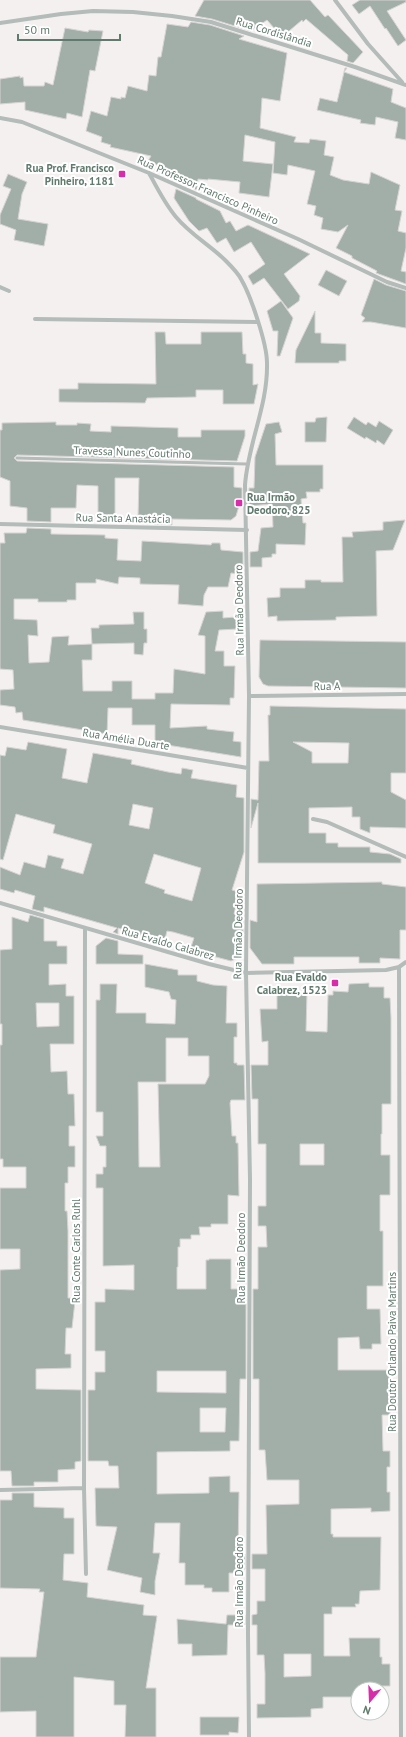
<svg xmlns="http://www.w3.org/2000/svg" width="406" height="1737" viewBox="0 0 406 1737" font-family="'PT Sans',sans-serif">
  <rect width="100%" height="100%" fill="#f4f0f0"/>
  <path fill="#a2afa8" stroke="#d5d3d3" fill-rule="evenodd" d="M204 0H310L325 17 328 15 363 52 353 63 347 61 348 55 306 19 303 22 302 20 282 37 267 20 251 31 212 19 195 16Z
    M360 0H406V2L387 11 406 40 398 46 386 28 385 29 370 6 359 14 352 5Z
    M191 22 210 25 244 36 239 39 287 53 280 101 262 98 260 128 296 137 294 142 309 143 310 139 326 141 324 155 334 157 330 175 343 180 369 184 371 172 400 185 395 210 402 211 398 231 406 233V248L401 271 406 272V284L376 273 377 271 352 258V256L336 248 348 225 338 232 321 229 323 218 314 215 316 206 307 204 315 171 288 165 287 175 273 173 275 142 245 135 243 161 273 164 269 197 239 193 240 182 208 179V180L198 179 197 190 178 182 179 175 148 161 151 156 110 147 111 145 101 142 102 137 86 131 91 111 107 116 111 97 121 99V97L125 98 128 86 147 91 149 75 156 76 158 57H161L167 24 188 27Z
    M65 28 88 32 89 30 103 31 95 71 90 70 82 117 67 113 66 119 25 110V102L0 104V79L20 76V78L23 77 24 86H44L45 82 53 85Z
    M345 68H347L344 72 393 89 391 102 406 108V140L395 138 398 122 376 117 375 125 360 123 361 120 317 110 320 98 337 102Z
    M8 174 27 182 22 194 18 219 48 224 44 246 14 240 16 230 0 224V215L11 189 3 186Z
    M176 189 196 198V199L220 211 226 223 230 221 236 231 248 225 310 254 284 274 300 296 299 301 288 309 264 278 253 285 248 276 265 264 251 242 234 252 226 238 217 243 207 228 199 231 189 221 174 198Z
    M326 270 347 281 339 296 318 285Z
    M374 279 386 285 406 291V328L371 322H362L365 318 361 315Z
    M281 301 293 318 280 356H277L278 331H273L267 311Z
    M315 311V333H321V343L346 344V361H339V363H295L296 350Z
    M155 332H165L166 344H201V332H242L243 354H246V363L253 364V385L258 384 254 404H223V390H196V397L147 398 145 403 59 402V389H78V383L156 384Z
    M327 417 326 442H305V422H315L316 418Z
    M354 417 366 425 368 422 376 427 379 421 393 430 384 445 377 440 376 443 366 437 365 439 347 428Z
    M56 422V425H77V423L91 424 90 431 111 432V426L178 428V437H201V430H245V436L237 461 17 455 14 458 17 461 234 467V487L242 488V506H239L236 516 231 520 172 519V525L154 524V518H138L139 478H115V517L98 516V486L77 485 76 508H51V522L27 521V508L10 506V481L0 477V430H2V423Z
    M279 422 282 432 275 434 276 465H323V489H320V492H306L307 498 301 499 303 523H306L305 545 276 544V554H272V557L262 558V567H250V552L258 551 261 528 273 527 272 504 249 506V488H254L255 457 266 424Z
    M405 520 393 550 376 551 377 616 336 617V620L277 621V616L268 617 267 598 280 597V588H305V580H321V582H343L342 537H353L352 532 383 530V522Z
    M27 528 51 529V534L105 535V538L118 539 117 560 141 561 142 541 211 545 212 543H220L221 550 243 552V567H239V574L231 573 228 587H208L204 595 203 606 178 604 179 585 140 584V578L119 577 118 584 96 579V583H76V600H67V602H38V599H14V619L37 620 38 636 28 635 29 663 49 662 52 637 69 636 68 645 92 644V660H82L83 691H112V681H132V699H155V693H173L174 669 205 674V636L198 635 206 612 223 611V618L236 617 237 629 219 630 215 651H224V666H235L234 698H230V705L171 704 170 728 207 726V729L234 732 233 741 241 742V757L155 743V725H132V708H108L107 734 23 720 22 712 16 713 15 707 0 705V690L14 689 13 670 0 669V543H5L4 533H26Z
    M133 612H144V629H147V643H144L143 655 134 654V643L92 644 91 628H99V625L134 624Z
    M260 640 406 642V688L268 686 263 684 259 677Z
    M270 706 406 709V773H391V792L406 800V828L370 827V833L360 829V817H352V807L309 808V833H326V843H338V847H370V852L390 854 401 859V863H258V803L251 828V799L258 800 259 761H269L268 715H270ZM293 742 349 743 348 763H312V752Z
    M28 742 67 749 62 778 87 783 93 753 132 760 131 764 168 772 181 774 182 768 193 770 191 778 237 785 236 797 244 798V852L232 890 239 892 234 914 243 917V938L238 932V958L231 961 190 950 194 938 173 932 167 931 165 939 162 938 161 941 118 928V934L113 932 117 928 44 907V912L32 909 35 896 15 890 14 893 0 889V867L20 875 24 862 45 868 48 855 64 859 61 868 83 874 92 844 53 833 55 825 16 814 3 860 0 859V755L5 756 7 747 26 750ZM133 804 153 808 149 829 129 825ZM154 854 201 868 192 901 164 893 165 890 145 883Z
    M382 882V884L406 887V930H400V959L380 958V963H359V957H294V964H262L250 948V920L257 922V884Z
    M30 915 44 919V941H57V946H67V964H49V985L66 984V996H74V1044H50L51 1072 67 1071 68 1094H74L75 1126H69V1146H75V1167H68V1183H65V1211H67L68 1231V1298H72V1301H75L72 1328H66L65 1354H71V1368L36 1369V1389L81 1390V1461L75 1462V1469L58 1470V1482H34V1486H12L11 1471H0V1270L20 1269V1249H0V1188H26V1167H3V1159H0V1045H2V1024H0V950L12 949V917L28 922ZM36 1003H59V1026L37 1027Z
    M106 938 118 941V954L143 955V964H96V946Z
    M145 964 178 970V975H197V981L213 985 227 986 226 1023H237V1037H234V1063H237V1065H244L245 1100H231L230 1103 232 1136H236V1143H238L239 1196 228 1195V1224H211V1227H199L200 1235H191V1239H180V1247H178V1267H177V1289H206V1260H209V1259H231V1289H246V1379H240L239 1441H230V1451L157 1452V1494L209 1493V1477L230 1476V1492H239L238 1554H245V1569H238V1573H229V1592H212V1588H204V1585H185V1563H179L180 1523H155L153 1553H160L155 1581V1595L140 1592 142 1578 107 1570 117 1527 96 1526 95 1488H119L118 1466H109L108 1461H88V1390H95V1372H105V1351H95V1302H105V1289L134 1290V1265L103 1266V1188H96V1174H103V1167H106V1146H100L96 1136H103V1112H96V1000H100V984H117L116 1013H146V1023L175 1024 176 1000 171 999 169 992 145 987ZM166 1038H188V1056H209V1076L205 1084H158L160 1167H139L138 1082H166ZM157 1371H226V1393L157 1392ZM200 1408H226L225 1432H200Z
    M369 983V987H384V998H390L391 1018V1104H382V1134H381V1155H390V1195H380V1231H383V1286H367V1309H380L381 1344H372V1349H360L359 1337 338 1338V1370H390V1415H382L383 1451H390V1467H387V1492H390V1511L371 1512V1508L331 1509V1534H333V1537H381L380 1590 360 1591 359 1604H355L356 1607H332V1614H324V1656H350L349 1638H380V1657H382V1664H390V1686H358V1697H323V1708L311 1709V1717L257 1718V1704H265V1673L264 1655H257V1625H252V1615L257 1614V1601H265V1569H252V1554H267L266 1505 299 1504V1480H267L265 1450H259V1379H253V1289H258V1247H267L266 1226H258V1206H266V1144H258V1099H252L251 1065H268V1041L262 1042 260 1009H277V992L307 993 306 1031 327 1032 328 995H333V991L348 992 349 984ZM300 1144H324V1165H300ZM284 1654H311V1676L284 1677Z
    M12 1493H34V1507L64 1508V1518H74V1554H64L63 1580 88 1583 87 1597 144 1605 143 1615 157 1616 146 1688H156V1737H125L126 1705H114V1681L74 1677V1737H36V1711L0 1712V1657H36L44 1592H39L40 1589 0 1588V1500H12Z
    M227 1615H245V1625H228L227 1655 192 1656V1644H178L177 1619 226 1624Z
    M200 1717H239L238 1733 229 1732V1735H200Z"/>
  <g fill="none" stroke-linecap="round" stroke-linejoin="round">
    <path stroke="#b3bcb8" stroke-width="3" d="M17 458 246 464"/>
    <path stroke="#b3bcb8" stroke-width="4" d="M335 0 368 44 402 82
      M0 23 61 14 93 11 133 12 172 16 211 22 355 67 406 85
      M0 118 22 122 149 173 298 239 387 282 406 288
      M149 173C157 188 165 204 176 217 191 235 210 245 226 261 231 266 238 273 241 279 251 296 267 344 267 363 268 406 248 443 245 485L249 696 246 973 250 1179 248 1634 249 1737
      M0 287 9 291
      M35 319 257 322
      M0 524 247 530
      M249 696 406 694
      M0 727 248 768
      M313 819 327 822 406 857
      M0 903 209 964 246 973 386 970 399 967 406 962
      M85 929 84 1488 86 1574
      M399 967 401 1737
      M0 1490 84 1488"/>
  </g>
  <g fill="#d82cab" stroke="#fff" stroke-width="1.5">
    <rect x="118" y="170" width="8" height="8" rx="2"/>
    <rect x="235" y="499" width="8" height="8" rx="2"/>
    <rect x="331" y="979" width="8" height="8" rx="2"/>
  </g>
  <g text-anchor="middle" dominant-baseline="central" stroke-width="4" stroke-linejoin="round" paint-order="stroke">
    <g font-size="11" fill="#607a6c" stroke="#fff">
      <text transform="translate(274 32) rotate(17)">Rua Cordislândia</text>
      <text transform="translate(208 190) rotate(24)">Rua Professor Francisco Pinheiro</text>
      <text transform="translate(132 452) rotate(2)">Travessa Nunes Coutinho</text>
      <text transform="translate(123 518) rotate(1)">Rua Santa Anastácia</text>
      <text transform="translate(239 610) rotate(-91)">Rua Irmão Deodoro</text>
      <text transform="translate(327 686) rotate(-1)">Rua A</text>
      <text transform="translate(126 739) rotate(9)">Rua Amélia Duarte</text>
      <text transform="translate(238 934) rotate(-89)">Rua Irmão Deodoro</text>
      <text transform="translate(168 943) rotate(16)">Rua Evaldo Calabrez</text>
      <text transform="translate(76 1251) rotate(-90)">Rua Conte Carlos Ruhl</text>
      <text transform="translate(241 1258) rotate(-90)">Rua Irmão Deodoro</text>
      <text transform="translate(392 1352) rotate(-90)">Rua Doutor Orlando Paiva Martins</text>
      <text transform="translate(239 1582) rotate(-90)">Rua Irmão Deodoro</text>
    </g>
    <g font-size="11" font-weight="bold" fill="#607a6c" stroke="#fff" text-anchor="end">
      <text x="114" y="168">Rua Prof. Francisco<tspan x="114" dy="13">Pinheiro, 1181</tspan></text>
      <text x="247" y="497" text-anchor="start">Rua Irmão<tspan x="247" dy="13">Deodoro, 825</tspan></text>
      <text x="327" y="977">Rua Evaldo<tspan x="327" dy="13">Calabrez, 1523</tspan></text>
    </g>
  </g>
  <g transform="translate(370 1701) rotate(199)"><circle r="19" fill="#ffffff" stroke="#bfcac4"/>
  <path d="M0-3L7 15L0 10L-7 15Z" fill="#d82cab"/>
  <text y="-6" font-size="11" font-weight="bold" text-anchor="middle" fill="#607a6c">N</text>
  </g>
  <path d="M18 34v6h102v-6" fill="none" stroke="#607a6c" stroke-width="2"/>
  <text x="24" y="34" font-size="12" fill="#607a6c" stroke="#ffffff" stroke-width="3" paint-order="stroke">50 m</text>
</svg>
